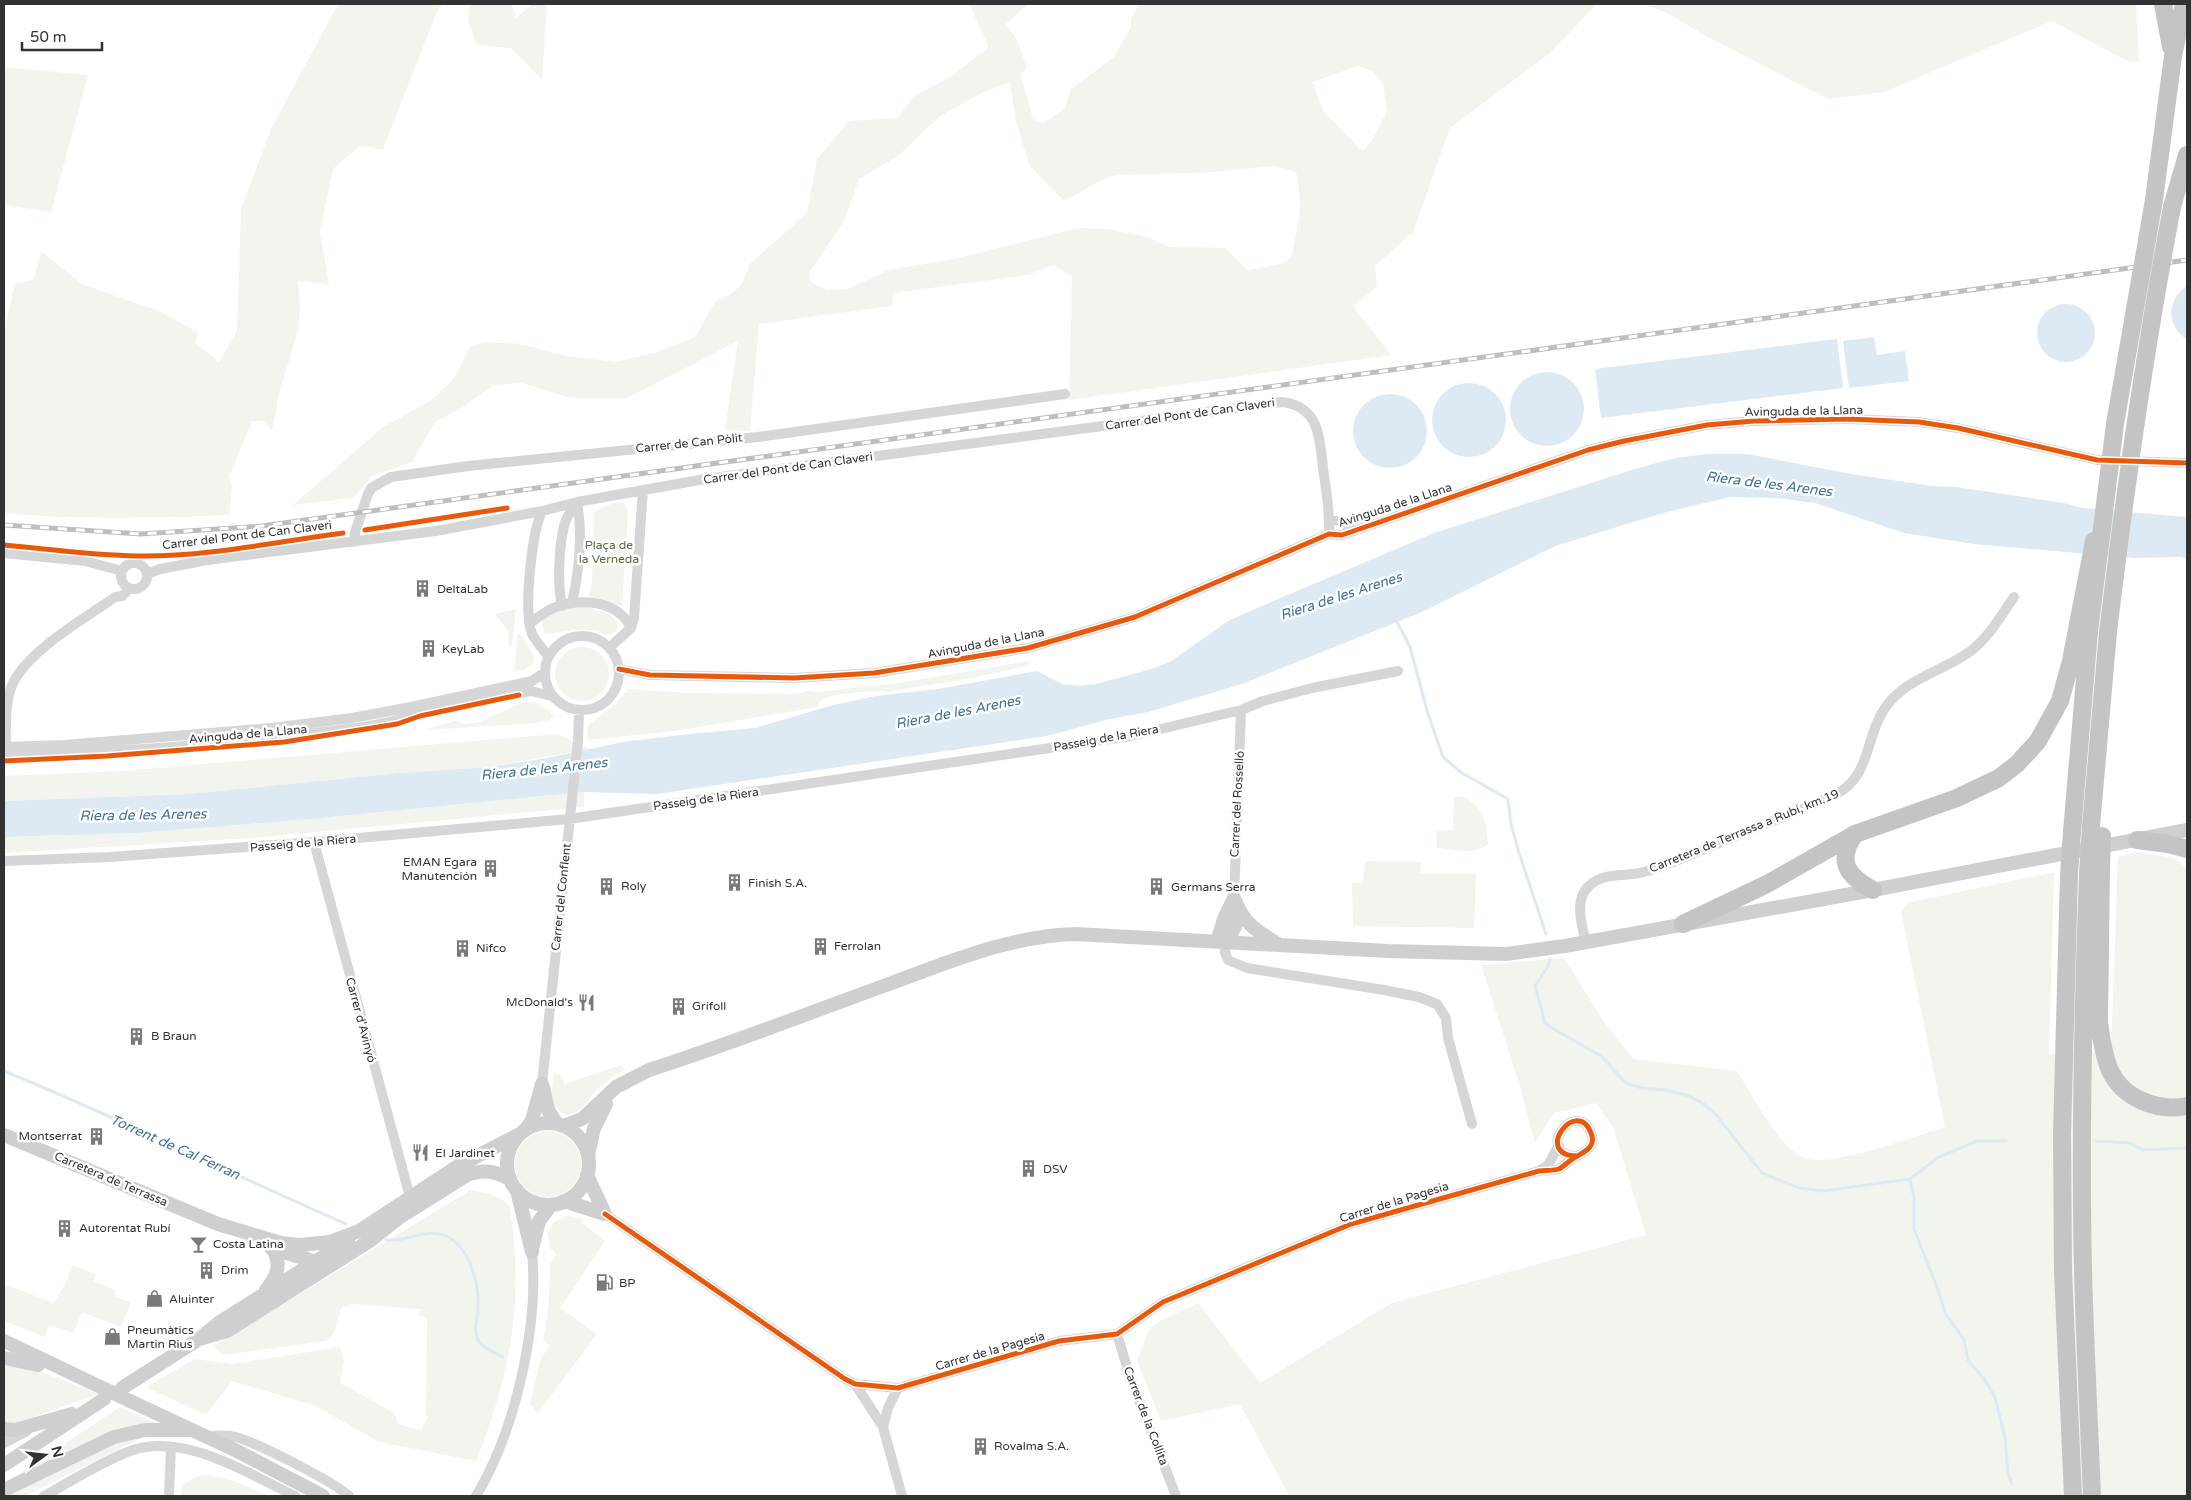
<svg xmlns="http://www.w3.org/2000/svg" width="2191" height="1500" viewBox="0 0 2191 1500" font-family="'Varela Round',sans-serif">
  <rect width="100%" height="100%" fill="#fff"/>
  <path fill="#f1f5ed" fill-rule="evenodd" d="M338 4H444L438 9 383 149 360 146 333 169 320 232 329 285 298 280 300 307 298 330 279 394 272 430 263 421H252L229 477 232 488 229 515C154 518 79 520 4 513V332L15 283 34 280 41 251 82 284 161 312 199 333 195 343 219 362 237 331 241 209 272 127Z
    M469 4H512L516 18 533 4H545L547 6 542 80 511 48 477 45 468 21Z
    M969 4H1028L1006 24 1016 38 1027 68 1020 74 1033 119 1044 123 1065 108 1071 89 1113 58 1131 27V19L1139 4H1597L1550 53 1450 128 1413 232 1375 266 1377 287 1353 306 1391 355 1069 400 1072 276 1054 265 1028 275 894 293 892 306 759 324 750 431 725 430 738 341 627 398H571L522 383 493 385 463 407 435 422 412 462 372 476 353 498 293 505 382 428 433 399 455 377 470 347 484 342 519 344 566 356 616 362 657 352 695 337 716 301 731 294 741 285 750 264 807 213 817 159 849 121 898 118 913 97 952 76 989 47ZM1358 66 1372 71 1383 84 1387 111 1371 142 1362 151 1323 111 1312 82ZM1010 82 1016 121 1029 165 1062 199 1071 198 1099 181 1115 175 1201 173 1275 166 1296 172C1304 206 1298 222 1292 256L1282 264 1248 270 1225 248 1169 247 1147 237 1107 229 1078 228 949 260 889 270 848 289 827 290 812 283 809 273 844 221 859 179 898 156 940 116 982 93Z
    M1642 4H2136L2139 61 2129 62 2052 21 1884 92 1828 99 1708 37 1665 12Z
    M4 67 88 75 51 212 4 205Z
    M624 502 628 511 622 606 592 598 589 595 592 581 594 512 613 503Z
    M583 606 609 614 617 621 618 629 612 634 606 635 595 630H574L545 634 542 622C551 610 568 608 583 606Z
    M516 609 512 646 509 647 508 631 495 614Z
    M518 633 523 637 534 657 533 664 524 670 514 671Z
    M555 674a27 27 0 1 1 54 0a27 27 0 1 1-54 0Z
    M1029 661 1027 666 972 678 884 692 882 690C862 693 837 691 820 701L817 707 674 731 587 740 588 725 615 705 628 689 689 693 797 694 808 691 818 692 899 683Z
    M523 702C537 702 544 706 554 716L550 720 535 723 425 730 455 721 465 724 480 722Z
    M558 734 589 749 490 767 399 773 189 794 4 801V776L122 771Z
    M584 792V807L250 838 4 853V837L139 833 311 819Z
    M1459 796C1482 802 1487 822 1488 844 1476 856 1453 849 1437 848L1436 831 1453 830 1454 799Z
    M2136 852 2175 858 2187 869V1496H1289L1240 1404 1161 1421 1137 1361 1141 1350 1149 1330 1158 1322 1198 1303 1260 1383 1392 1303 1646 1235 1613 1127 1596 1103 1554 1113 1535 1143 1519 1083 1481 965 1564 958 1602 1019 1633 1059 1737 1071C1754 1097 1769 1130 1792 1150 1795 1153 1804 1158 1808 1159 1835 1166 1916 1136 1945 1127L1901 912 1907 903 2054 872 2049 1054 2111 1051 2118 857Z
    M1365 861 1421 862 1420 874H1476L1474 928 1353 926 1352 883 1363 882Z
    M621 1065 624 1070C613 1076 603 1083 594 1093 585 1104 582 1112 567 1115 547 1108 552 1090 554 1073L559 1074 565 1084Z
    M515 1164a33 33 0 1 1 66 0a33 33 0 1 1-66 0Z
    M471 1190C486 1193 502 1195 510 1208 524 1302 511 1374 476 1461L379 1442 316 1406 232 1381 206 1415 146 1387 195 1359 233 1364 340 1347 344 1360 340 1383 394 1413 398 1424 421 1431 428 1416H426L427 1317 418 1316 421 1309 352 1304 341 1308C336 1321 339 1333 326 1341L223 1355 214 1346Z
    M567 1216 582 1218 581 1222 605 1241 560 1308 597 1334 538 1413 530 1404 540 1360 550 1345 543 1341 549 1304 550 1264 557 1254 550 1248 548 1232 554 1222Z
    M73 1265 95 1274 94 1281 115 1290 114 1296 131 1303 121 1327 82 1312 73 1333 48 1325 45 1337 4 1321V1284L54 1303 65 1284Z
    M13 1361 98 1394 25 1420 4 1425V1363Z
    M120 1407 155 1423C102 1427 59 1459 11 1479Z
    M145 1436 25 1496H5L128 1438Z
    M200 1475C225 1476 246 1485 268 1496H181L182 1485Z"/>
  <path fill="#ddeaf3" d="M2187 286V339C2166 327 2166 299 2187 286Z
    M2037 333a29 29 0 1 1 58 0a29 29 0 1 1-58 0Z
    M1874 337 1877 355 1905 351 1909 381 1849 388 1843 341Z
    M1837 339 1843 388 1601 418 1595 369Z
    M1510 409a37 37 0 1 1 74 0a37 37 0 1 1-74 0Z
    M1432 420a37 37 0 1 1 74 0a37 37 0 1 1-74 0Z
    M1353 431a37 37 0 1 1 74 0a37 37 0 1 1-74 0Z
    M1708 454H1747L1851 474 1933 486 1956 487 2064 503 2082 508 2187 517V559L2181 557 2134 558 1974 544 1904 533 1815 503 1778 498 1730 497 1663 513 1555 546 1422 612 1242 684 1148 712 1110 719 1047 736 657 794 584 792 311 819 139 833 4 837V801L189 794 399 773 490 767 547 758 623 742 689 734 755 728 833 705 876 696 938 689 1037 671 1062 684 1079 686 1096 684 1151 669 1170 662 1228 621 1243 614 1434 533 1638 468 1675 458Z"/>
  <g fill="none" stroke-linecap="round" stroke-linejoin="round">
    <path stroke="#ddeaf3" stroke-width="3" d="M1396 620 1410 647 1428 714 1443 757 1462 773 1508 799 1511 824 1519 853 1546 934
      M1550 959 1548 966 1535 986C1538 999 1543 1009 1544 1022L1552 1028 1601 1056 1626 1083 1642 1088 1666 1090 1689 1096 1704 1104 1717 1116 1762 1173 1799 1188 1823 1191 1910 1179 1939 1157 1977 1141H2006
      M4 1071C119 1118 231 1174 346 1224
      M2096 1141 2130 1143 2143 1150 2187 1148
      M1910 1179 1914 1198V1229L1937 1287 1946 1315 1964 1339 1968 1360 1984 1379 1995 1397 2005 1438 2008 1474 2012 1484
      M386 1240C406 1243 426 1227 446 1236 469 1246 479 1283 478 1306 478 1317 473 1329 478 1340 482 1348 495 1353 503 1357"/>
    <path stroke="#d6d6d6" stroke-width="10" d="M542 511C532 533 523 611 532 634 536 642 543 649 548 656
      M1329 519 1342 522 1354 530
      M354 542 355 532 368 494 371 488 391 477 468 466 758 437 1065 394
      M4 553 85 561 122 571
      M121 576a13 13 0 1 1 26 0a13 13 0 1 1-26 0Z
      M147 574 160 569 207 560 436 531 542 511 577 502 705 479 1282 402C1323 407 1319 443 1324 475 1327 495 1330 514 1329 534
      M562 606C557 583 559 548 564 526 566 517 572 509 577 502 583 534 579 571 572 603
      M530 623C537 618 545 612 553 608 579 598 617 599 631 628
      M545 673a37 37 0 1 1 74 0a37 37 0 1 1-74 0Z
      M609 648 631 628 634 618 643 490
      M619 669 650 675 794 678 874 673 1028 648 1135 617 1329 534 1342 535 1588 450 1624 441 1707 425 1754 421 1848 419 1919 422 1958 428 2097 460 2187 463
      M4 747 64 745 272 728 352 718 411 707 532 681 544 673
      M6 752C6 732 4 702 13 683 29 650 84 619 115 597L122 596 130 588
      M4 756C102 752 201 747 299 735 338 730 381 727 418 714L531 691 552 696
      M314 842 410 1197
      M4 861 110 857 314 842 569 819 1131 736 1241 710 1263 701 1312 688 1398 671
      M1234 898 1241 710
      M1226 942 1225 952 1228 960 1247 968 1384 990 1419 997 1437 1004 1446 1018 1448 1038 1472 1124
      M1586 942C1581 924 1574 898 1590 885 1604 872 1627 877 1644 872 1673 864 1701 850 1728 839 1764 824 1801 811 1836 794 1871 777 1865 736 1885 708 1905 678 1945 671 1972 650 1990 636 2001 615 2014 597
      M542 1084 578 741 579 711
      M1539 1171 1548 1165 1559 1145
      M605 1214 845 1379 855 1384 898 1388 1059 1341 1117 1334 1163 1302 1351 1224 1539 1171C1545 1170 1553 1171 1559 1169 1564 1166 1569 1161 1574 1158 1584 1152 1597 1147 1591 1133 1577 1096 1532 1155 1577 1156
      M1117 1334 1130 1377 1176 1496
      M855 1384 883 1427 902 1496
      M883 1427 888 1408 898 1388
      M208 1436C215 1436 224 1435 231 1436 251 1439 334 1482 349 1496
      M4 1443 27 1431
      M44 1496C70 1482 106 1459 133 1450 186 1433 249 1474 295 1496
      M169 1496 171 1447
      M476 1496C515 1432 539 1326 532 1252"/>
    <path stroke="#cfcfcf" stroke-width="14" d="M1234 898C1244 924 1255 930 1278 944
      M1217 941 1224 919 1234 898
      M1226 942 1235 927 1239 913
      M543 1087 548 1110 557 1124
      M507 1164a41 41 0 1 1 82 0a41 41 0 1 1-82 0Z
      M563 1126 582 1119 616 1087 649 1070C730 1044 809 1013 889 984 949 962 1010 936 1075 934L1388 951 1506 954 1565 946 1873 890 2187 830
      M527 1128 532 1120 542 1084
      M4 1135 218 1224 281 1243 300 1245 330 1242 359 1231 458 1166 518 1135
      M588 1155 594 1128 606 1104
      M587 1175 605 1214
      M517 1190 532 1252
      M564 1201 605 1214
      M271 1248 316 1262 322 1261
      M532 1249 539 1221 551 1205
      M266 1290C277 1276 282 1266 273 1249
      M199 1339 227 1331 371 1240 400 1217 467 1175C484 1169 494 1171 510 1179
      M4 1341 90 1382
      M4 1358 38 1365
      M122 1388 199 1339 220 1322 348 1241
      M130 1401 237 1451 323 1496
      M4 1429 15 1430 72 1414
      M4 1465 104 1399
      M4 1490 114 1437 145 1430H188"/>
    <path stroke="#c4c4c4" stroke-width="18" d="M2163 4 2171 47
      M2154 200 2173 56 2184 4
      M2172 207 2187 155
      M2091 826 2108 632
      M2072 832 2089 632
      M1855 834C1836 861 1847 876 1873 890
      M2137 840 2168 844 2187 849
      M2101 868 2099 1022C2101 1037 2103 1053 2109 1068 2121 1098 2157 1112 2187 1106
      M2088 874C2083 1006 2080 1138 2083 1270 2085 1345 2089 1421 2092 1496
      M2069 875 2062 1134 2063 1271 2073 1496
      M1683 924 1767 884 1855 834 1957 798 1999 778 2017 764 2038 741 2060 701 2071 661 2094 541"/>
    <defs>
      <path id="rail" d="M4 525 141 534 262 526 2187 260"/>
    </defs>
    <use href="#rail" stroke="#bebebe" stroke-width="5"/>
    <use href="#rail" stroke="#fff" stroke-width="3" stroke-dasharray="9" stroke-linecap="butt"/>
    <path stroke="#cfcfcf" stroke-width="14" d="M90 1382 130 1401"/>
    <path stroke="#c4c4c4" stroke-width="18" d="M2089 632 2115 424 2154 200
      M2108 632C2125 490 2145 348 2172 207
      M2101 868 2102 836
      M2088 874 2091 826
      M2069 875 2072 832"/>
    <defs>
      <path id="cycleway" d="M365 530 507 508
        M4 545C48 549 93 555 137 556 206 557 275 542 343 533
        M619 669 650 675 794 678 874 673 1028 648 1135 617 1329 534 1342 535 1588 450 1624 441 1707 425 1754 421 1848 419 1919 422 1958 428 2097 460 2187 463
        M4 761 107 756 284 742 397 724 420 716 519 695
        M605 1214 845 1379 855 1384 898 1388 1059 1341 1117 1334 1163 1302 1351 1224 1539 1171C1545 1170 1553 1171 1559 1169 1564 1166 1569 1161 1574 1158 1584 1152 1597 1147 1591 1133 1577 1096 1532 1155 1577 1156"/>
    </defs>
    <use href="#cycleway" stroke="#fff" stroke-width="8"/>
    <use href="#cycleway" stroke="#e8590c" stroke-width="5"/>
  </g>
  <defs>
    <symbol id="building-bare" viewBox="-9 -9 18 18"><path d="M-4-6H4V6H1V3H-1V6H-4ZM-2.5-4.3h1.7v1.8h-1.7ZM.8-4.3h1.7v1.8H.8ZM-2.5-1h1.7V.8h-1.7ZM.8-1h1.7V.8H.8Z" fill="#7a7a7a" stroke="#fff" stroke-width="2.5" paint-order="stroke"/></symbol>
    <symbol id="restaurant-bare" viewBox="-9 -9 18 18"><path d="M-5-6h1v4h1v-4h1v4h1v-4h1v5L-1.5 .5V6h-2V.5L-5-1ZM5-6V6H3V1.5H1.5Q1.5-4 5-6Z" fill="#7a7a7a" stroke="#fff" stroke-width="2.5" paint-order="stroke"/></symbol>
    <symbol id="bar-bare" viewBox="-9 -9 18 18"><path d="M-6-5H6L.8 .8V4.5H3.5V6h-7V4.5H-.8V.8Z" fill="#7a7a7a" stroke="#fff" stroke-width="2.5" paint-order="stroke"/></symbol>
    <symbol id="fuel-bare" viewBox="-9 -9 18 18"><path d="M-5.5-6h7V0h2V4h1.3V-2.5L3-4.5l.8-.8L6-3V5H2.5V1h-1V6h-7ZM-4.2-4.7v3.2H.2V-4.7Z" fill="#7a7a7a" stroke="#fff" stroke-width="2.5" paint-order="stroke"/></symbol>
    <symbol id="shop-bare" viewBox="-9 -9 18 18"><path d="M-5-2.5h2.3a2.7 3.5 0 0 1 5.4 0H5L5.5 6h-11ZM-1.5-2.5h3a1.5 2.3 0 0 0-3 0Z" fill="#7a7a7a" stroke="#fff" stroke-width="2.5" paint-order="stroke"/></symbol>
  </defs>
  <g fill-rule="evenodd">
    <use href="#building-bare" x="410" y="576" width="25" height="25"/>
    <use href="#building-bare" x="416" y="636" width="25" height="25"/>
    <use href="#building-bare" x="478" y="856" width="25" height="25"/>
    <use href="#building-bare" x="722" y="870" width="25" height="25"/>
    <use href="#building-bare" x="594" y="874" width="25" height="25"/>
    <use href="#building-bare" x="1144" y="874" width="25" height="25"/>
    <use href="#building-bare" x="808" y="934" width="25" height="25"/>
    <use href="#building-bare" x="450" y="936" width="25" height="25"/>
    <use href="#restaurant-bare" x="574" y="990" width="25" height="25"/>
    <use href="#building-bare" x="666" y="994" width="25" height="25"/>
    <use href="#building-bare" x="124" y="1024" width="25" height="25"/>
    <use href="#building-bare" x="84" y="1124" width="25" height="25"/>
    <use href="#restaurant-bare" x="408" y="1140" width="25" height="25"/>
    <use href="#building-bare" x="1016" y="1156" width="25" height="25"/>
    <use href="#building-bare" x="52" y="1216" width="25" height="25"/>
    <use href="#bar-bare" x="186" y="1232" width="25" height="25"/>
    <use href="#building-bare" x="194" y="1258" width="25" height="25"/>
    <use href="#fuel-bare" x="592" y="1270" width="25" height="25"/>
    <use href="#shop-bare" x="142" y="1286" width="25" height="25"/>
    <use href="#shop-bare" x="100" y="1324" width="25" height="25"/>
    <use href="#building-bare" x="968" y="1434" width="25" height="25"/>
  </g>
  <g text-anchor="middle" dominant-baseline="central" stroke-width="5" stroke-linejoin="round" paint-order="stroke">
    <g font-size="12" fill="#323232" stroke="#fff">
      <text transform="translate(1804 411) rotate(-1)">Avinguda de la Llana</text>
      <text transform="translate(1190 414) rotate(-8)">Carrer del Pont de Can Claveri</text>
      <text transform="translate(689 443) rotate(-6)">Carrer de Can Pòlit</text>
      <text transform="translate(788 468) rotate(-8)">Carrer del Pont de Can Claveri</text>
      <text transform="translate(1395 505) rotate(-18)">Avinguda de la Llana</text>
      <text transform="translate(247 535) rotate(-7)">Carrer del Pont de Can Claveri</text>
      <text transform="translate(986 643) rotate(-11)">Avinguda de la Llana</text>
      <text transform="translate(248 734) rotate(-5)">Avinguda de la Llana</text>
      <text transform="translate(1106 738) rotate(-10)">Passeig de la Riera</text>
      <text transform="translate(706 799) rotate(-8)">Passeig de la Riera</text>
      <text transform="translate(1237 804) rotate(-87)">Carrer del Rosselló</text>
      <text transform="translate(1744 831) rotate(-22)">Carretera de Terrassa a Rubí, km.19</text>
      <text transform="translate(303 843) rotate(-5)">Passeig de la Riera</text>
      <text transform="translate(561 897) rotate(-84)">Carrer del Conflent</text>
      <text transform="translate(361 1020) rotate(75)">Carrer d'Avinyó</text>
      <text transform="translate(111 1179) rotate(23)">Carretera de Terrassa</text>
      <text transform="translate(1394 1202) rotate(-17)">Carrer de la Pagesia</text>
      <text transform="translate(990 1351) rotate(-16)">Carrer de la Pagesia</text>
      <text transform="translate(1146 1416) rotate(69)">Carrer de la Collita</text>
    </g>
    <g font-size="12" fill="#546f3e" stroke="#fff">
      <text x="609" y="545">Plaça de<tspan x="609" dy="14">la Verneda</tspan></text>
    </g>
    <g font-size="12" fill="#323232" stroke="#fff" text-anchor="start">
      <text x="437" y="589">DeltaLab</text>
      <text x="442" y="649">KeyLab</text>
      <text x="477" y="862" text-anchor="end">EMAN Egara<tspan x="477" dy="14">Manutención</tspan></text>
      <text x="748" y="883">Finish S.A.</text>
      <text x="621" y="886">Roly</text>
      <text x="1171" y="887">Germans Serra</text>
      <text x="834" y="946">Ferrolan</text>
      <text x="476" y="948">Nifco</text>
      <text x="573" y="1002" text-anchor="end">McDonald's</text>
      <text x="692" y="1006">Grifoll</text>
      <text x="151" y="1036">B Braun</text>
      <text x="82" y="1136" text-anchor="end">Montserrat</text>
      <text x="435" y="1153">El Jardinet</text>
      <text x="1043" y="1169">DSV</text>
      <text x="79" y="1228">Autorentat Rubí</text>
      <text x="213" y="1244">Costa Latina</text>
      <text x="221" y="1270">Drim</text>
      <text x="619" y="1283">BP</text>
      <text x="169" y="1299">Aluinter</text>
      <text x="127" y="1330">Pneumàtics<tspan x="127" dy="14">Martin Rius</tspan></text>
      <text x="994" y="1446">Rovalma S.A.</text>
    </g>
    <g font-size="14" font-style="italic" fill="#3e7296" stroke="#fff">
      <text transform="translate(1769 484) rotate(7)">Riera de les Arenes</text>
      <text transform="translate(1341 596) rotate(-18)">Riera de les Arenes</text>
      <text transform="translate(958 712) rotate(-11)">Riera de les Arenes</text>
      <text transform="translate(544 769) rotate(-6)">Riera de les Arenes</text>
      <text transform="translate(143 815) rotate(-1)">Riera de les Arenes</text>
      <text transform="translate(175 1147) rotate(24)">Torrent de Cal Ferran</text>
    </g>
  </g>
  <rect width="2191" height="1500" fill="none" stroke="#323232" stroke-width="10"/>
  <g transform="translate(45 1455) rotate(75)" stroke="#ffffff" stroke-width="4" paint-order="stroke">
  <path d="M0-4L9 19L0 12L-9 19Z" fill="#323232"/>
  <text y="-8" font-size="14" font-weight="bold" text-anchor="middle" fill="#323232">N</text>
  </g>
  <path d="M22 42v8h80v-8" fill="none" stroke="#323232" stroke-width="2.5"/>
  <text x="30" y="42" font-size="15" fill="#323232" stroke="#ffffff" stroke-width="4" paint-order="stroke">50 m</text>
</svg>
